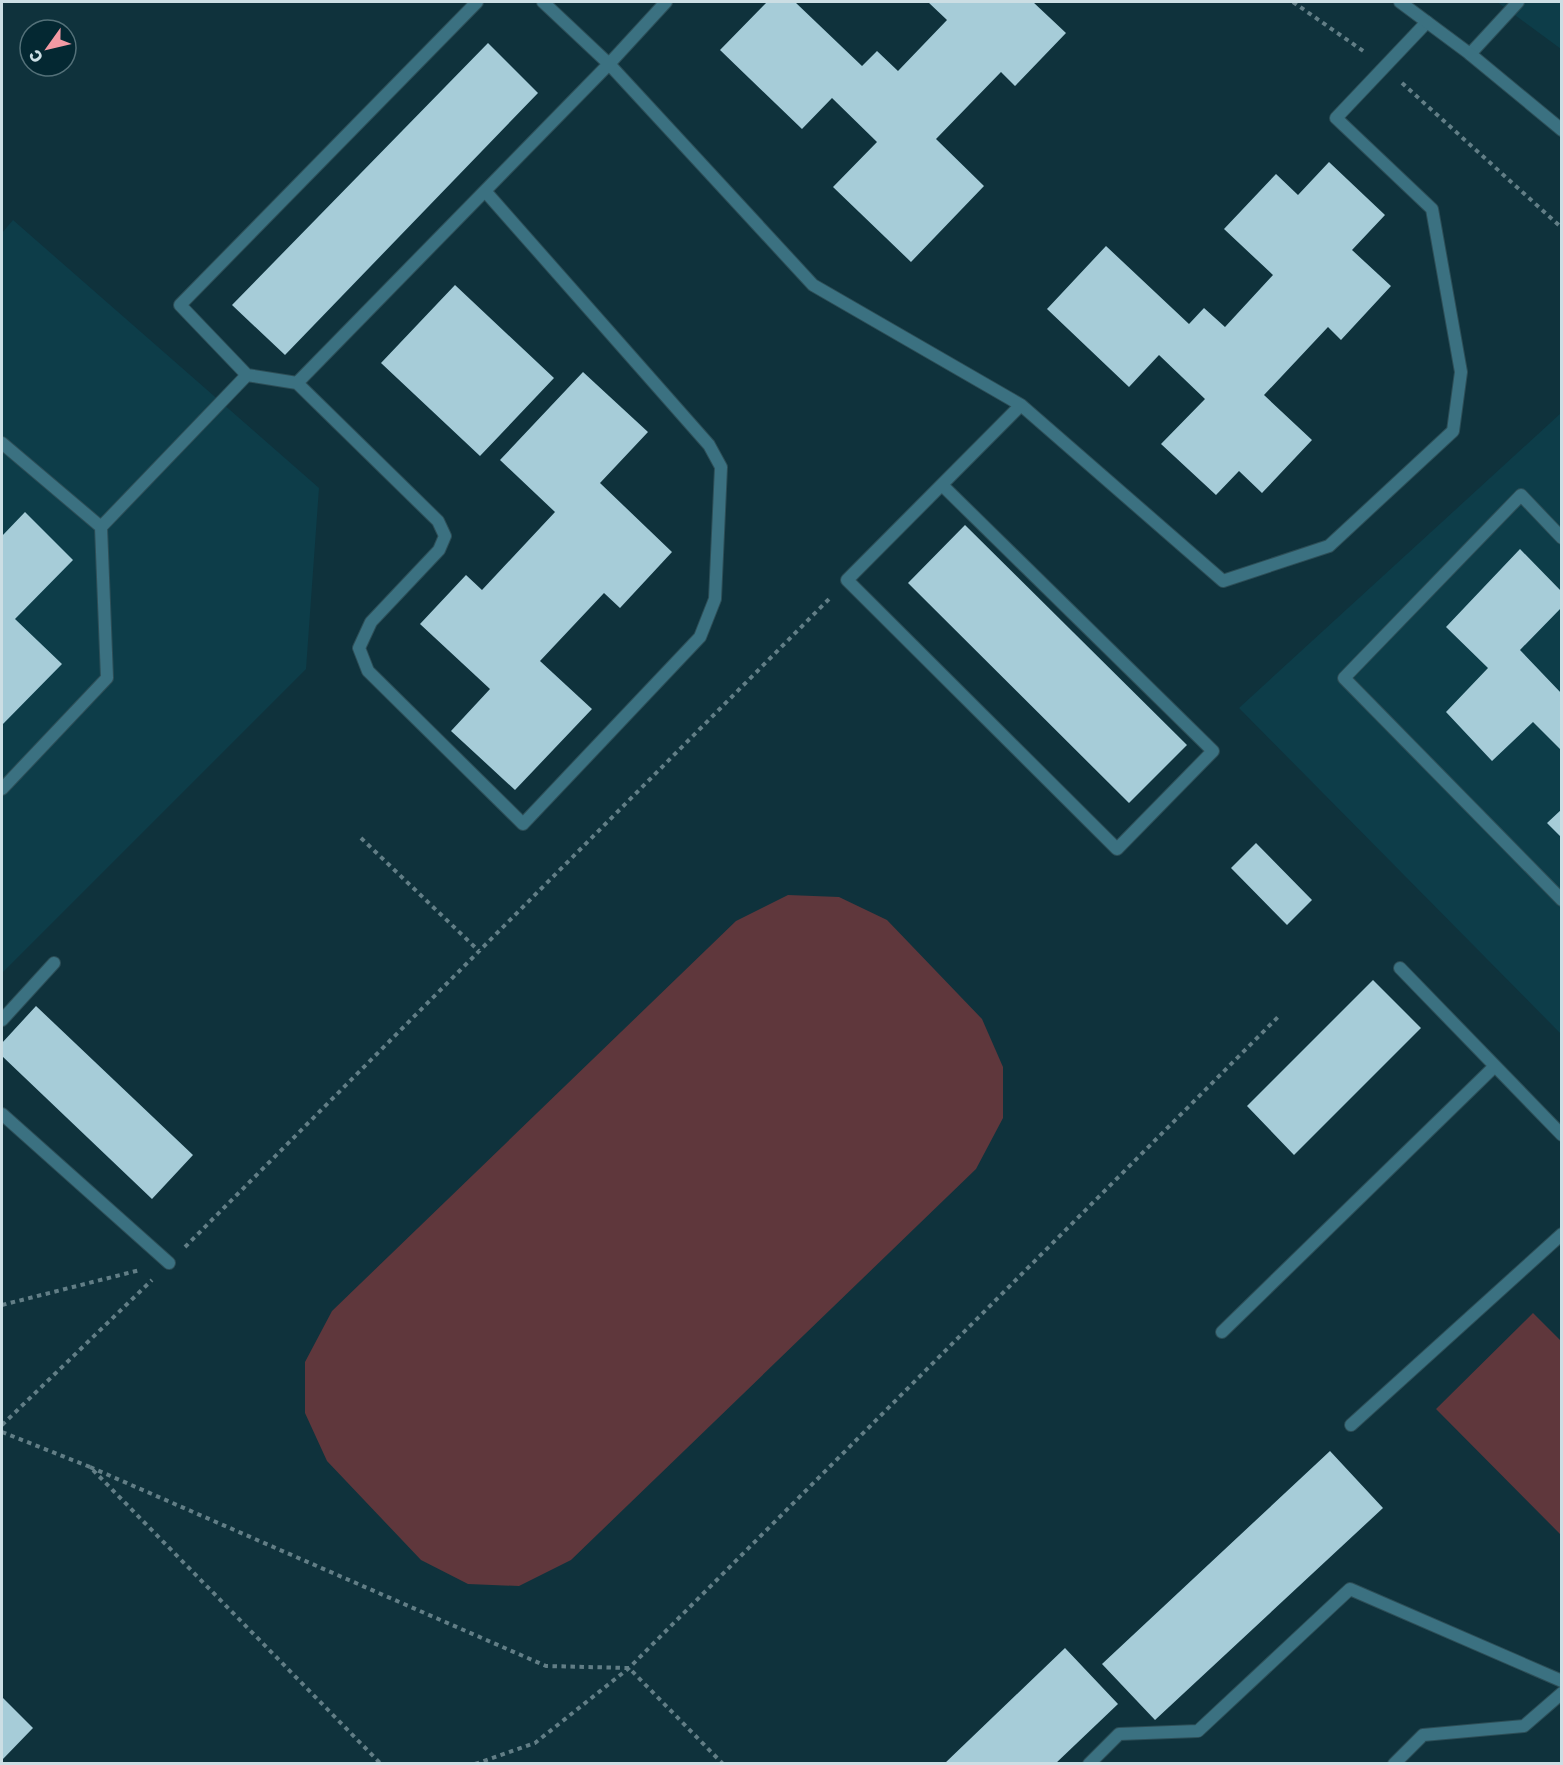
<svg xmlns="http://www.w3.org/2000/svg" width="1563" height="1765" viewBox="0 0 1563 1765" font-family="'Golos Text',sans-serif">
  <rect width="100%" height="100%" fill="#0f323c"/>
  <path fill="#0d3d49" d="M1497 2H1561V49Z
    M13 220 319 488 306 669 2 973V233Z
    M1561 413V1034L1239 708Z"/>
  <path fill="#5f373c" d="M788 895 839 897 887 920 982 1019 1003 1067V1118L976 1169 571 1560 519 1586 468 1584 421 1560 327 1461 305 1413V1362L332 1311 736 921Z
    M1533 1313 1561 1341V1535L1436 1409Z"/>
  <path fill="#a6ccd8" d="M767 2H795L862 66 877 51 898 71 947 20 928 2H1033L1066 33 1015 86 1001 72 936 139 984 186 911 262 833 187 877 142 832 98 802 129 720 50Z
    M488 43 538 93 285 355 232 305Z
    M1329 162 1385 215 1352 250 1391 286 1341 340 1328 327 1264 395 1312 440 1262 493 1239 471 1216 495 1161 444 1205 399 1159 355 1129 387 1047 309 1106 246 1189 324 1204 308 1225 327 1273 275 1224 229 1276 174 1298 195Z
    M455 285 554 378 480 456 381 363Z
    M583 372 648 432 600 483 672 552 620 608 604 593 540 661 592 709 515 790 451 731 490 689 420 624 466 575 482 590 555 512 500 460Z
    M25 512 73 560 15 619 62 664 2 725V536Z
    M965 525 1187 745 1129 803 908 583Z
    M1520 549 1562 592V607L1520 650 1562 694V751L1533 722 1492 761 1446 712 1488 668 1446 627Z
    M1562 809V838L1547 823Z
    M1256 843 1312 900 1287 925 1231 868Z
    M1373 980 1421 1028 1294 1155 1247 1106Z
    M36 1006 193 1155 152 1199 2 1056V1043Z
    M1330 1451 1383 1508 1155 1720 1102 1664Z
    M1065 1648 1118 1704 1055 1764H944Z
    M2 1697 33 1728 2 1760Z"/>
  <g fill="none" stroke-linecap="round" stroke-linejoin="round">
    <defs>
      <path id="service" d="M477 2 180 305 247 375 297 383 438 521 445 536 439 550 371 622 359 648 368 671 523 824 700 637 715 599 721 467 709 445 485 191
        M543 2 609 64 813 285 1021 405 1223 581 1329 546 1453 431 1461 372 1432 209 1336 118 1427 22
        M1470 54 1518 2
        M297 383 609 64 666 2
        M2 443 101 527
        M942 485 1213 751 1117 849 847 580 1021 405
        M1562 538 1521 495 1344 678 1562 900
        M2 789 107 678 101 527 247 375
        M1400 968 1562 1135
        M2 1020 54 963
        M2 1114 169 1263
        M1222 1332 1495 1066
        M1351 1425 1562 1234
        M1089 1764 1119 1734 1198 1731 1350 1589 1562 1681
        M1394 1764 1423 1735 1524 1726 1562 1693"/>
      <path id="tertiary" d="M1400 2 1470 54 1562 130"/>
    </defs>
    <use href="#service" stroke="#2d4e57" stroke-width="14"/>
    <use href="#tertiary" stroke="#2d4e57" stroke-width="14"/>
    <path stroke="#627e86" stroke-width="4" stroke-dasharray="4.5 4.5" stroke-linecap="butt" d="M1293 2 1366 53
      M1402 83 1562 228
      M361 838 479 951
      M185 1247 831 597
      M2 1305 140 1270
      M2 1425 152 1280
      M2 1432 90 1467 381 1764
      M90 1467 546 1666 629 1668 723 1764
      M475 1764 535 1743 629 1668 1279 1016"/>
    <use href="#service" stroke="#3b7181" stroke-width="12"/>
    <use href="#tertiary" stroke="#3b7181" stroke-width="12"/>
  </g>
  <rect width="1563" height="1765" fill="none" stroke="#ccdee4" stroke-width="6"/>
  <g transform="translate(48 48) rotate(236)"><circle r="28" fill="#042832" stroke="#547179" stroke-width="1.5"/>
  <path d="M0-4.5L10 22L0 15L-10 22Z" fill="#f49aa4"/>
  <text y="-9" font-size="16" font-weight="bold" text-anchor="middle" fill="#ccdee4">С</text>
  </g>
</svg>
